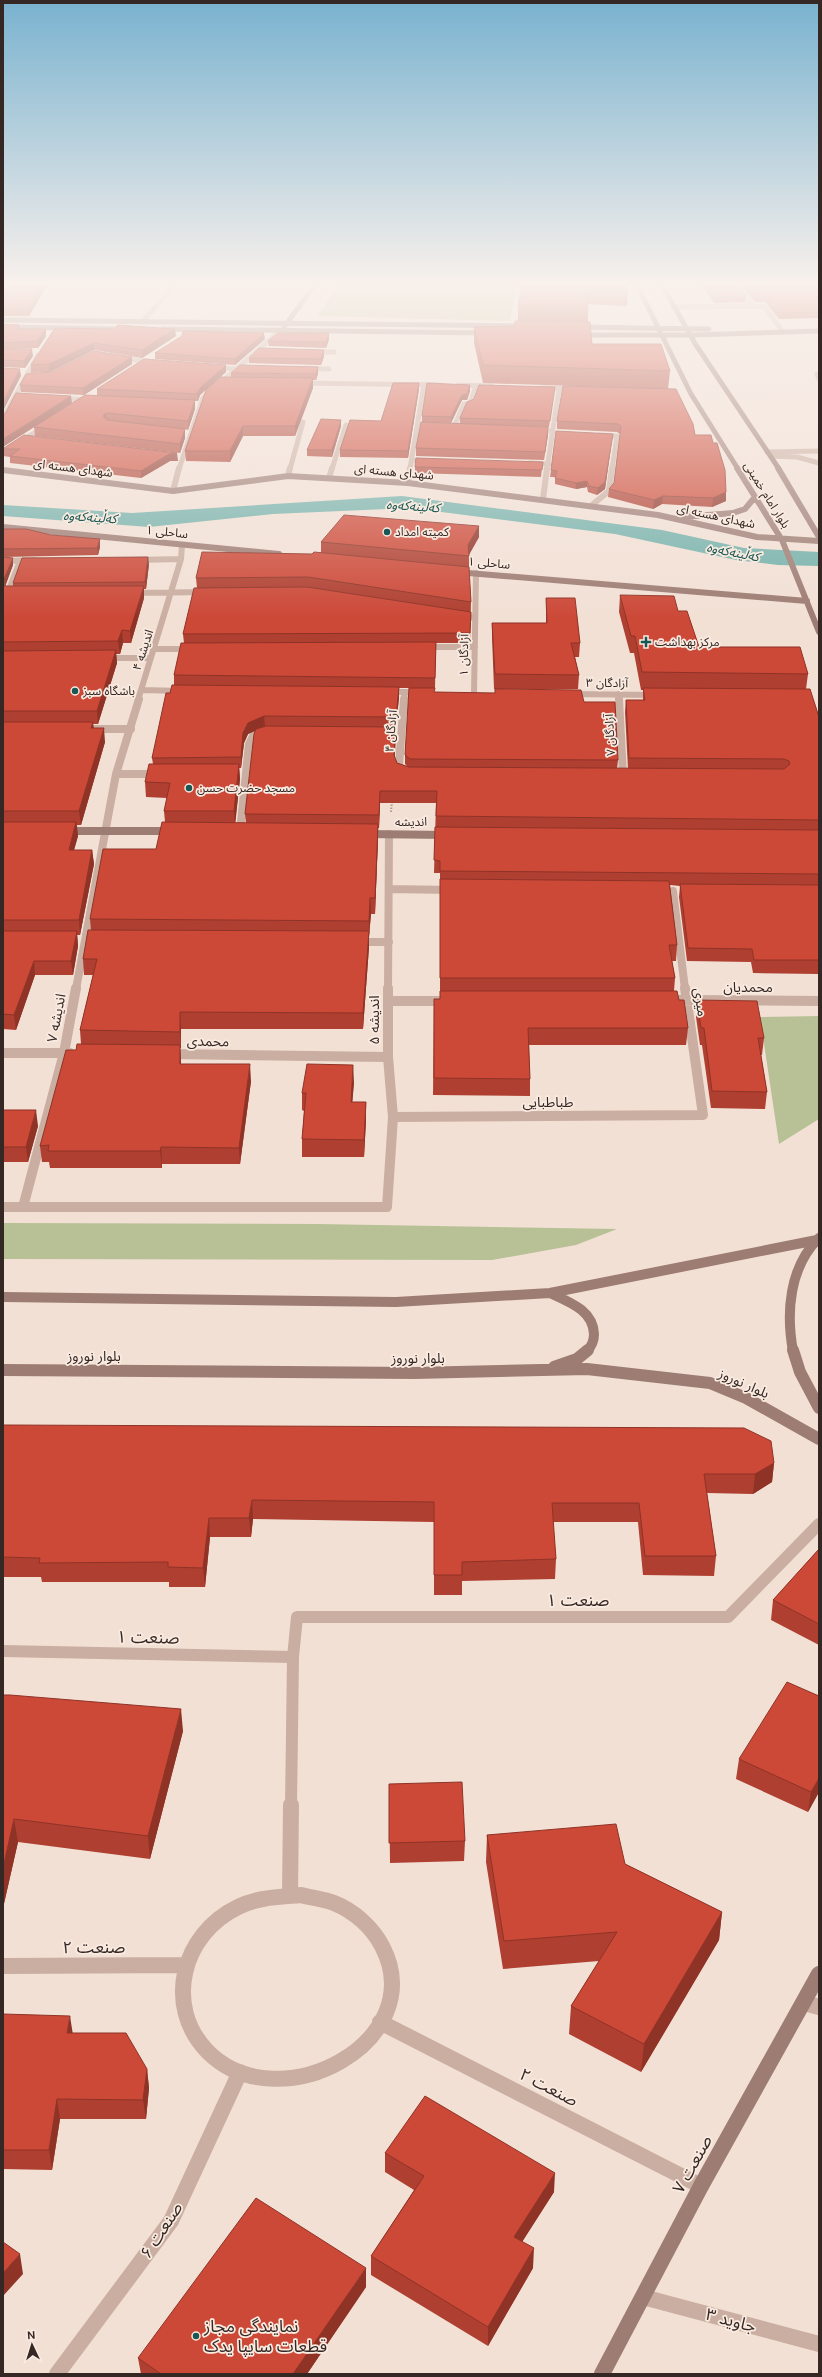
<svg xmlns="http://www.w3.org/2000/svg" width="822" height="2377" viewBox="0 0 822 2377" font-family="'DM Sans','Noto Sans Arabic',sans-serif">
  <rect width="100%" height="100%" fill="#f2e0d5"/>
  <path fill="#b8c195" d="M339 285H517L510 321 317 316Z
    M819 1016V1119L779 1144 760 1017Z
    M3 1223 318 1224 617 1229 576 1245 492 1260 3 1259Z"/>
  <path fill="#73b0aa" d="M402 496 662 530 744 548 819 552V566L778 565 736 560 615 534 410 508 273 514 149 527 3 516V505L132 513Z"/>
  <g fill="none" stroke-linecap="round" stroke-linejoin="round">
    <path stroke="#b6988b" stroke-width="2" stroke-dasharray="1.5 1.5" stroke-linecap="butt" d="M391 812 392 801"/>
    <path stroke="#caaea1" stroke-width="5" d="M142 322 175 285
      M819 374H817L819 379
      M599 435 617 436 612 469
      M767 452 819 451"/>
    <path stroke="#caaea1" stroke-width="6" d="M592 505 609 491 612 468"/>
    <path stroke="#caaea1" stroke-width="5" d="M738 285 753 306
      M673 307 764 306 783 332
      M310 352H334
      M119 358 153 362
      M213 367 236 369
      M305 368 329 369
      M300 383 440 385
      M458 385 492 386
      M542 388 576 389
      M59 398 91 400
      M3 418 38 355
      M454 427 464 404H470L476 386
      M535 430 553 431
      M3 452 46 426
      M771 456 797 457 819 463
      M412 460 430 461
      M530 463 549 464
      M179 469 203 398 280 331
      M290 469 303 422
      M332 469 346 425
      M410 469 424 385
      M547 469 559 389"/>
    <path stroke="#caaea1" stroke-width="6" d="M288 476 290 468
      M329 478 332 468
      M408 483 410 468
      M173 491 179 468
      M543 499 547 468
      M135 560 181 559
      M3 561 35 560
      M131 593 207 592
      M7 594 20 561
      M457 615 475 618
      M423 647H475
      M155 649H193
      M103 658H151
      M141 690 183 691
      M387 692H421
      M474 693 476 573
      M569 694 655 695
      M619 694V700
      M138 700 181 559 182 545
      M404 700 405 692"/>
    <path stroke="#caaea1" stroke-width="8" d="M404 699 399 765 401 771 405 772
      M619 699 623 775
      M91 729H131
      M116 774H160
      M240 832 249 744 253 736 265 732
      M389 889 453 890
      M673 891 685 989
      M357 942H389
      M76 989 116 774 139 699
      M388 989 389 834"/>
    <path stroke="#caaea1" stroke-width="10" d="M679 1000 819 1001
      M389 1001H447
      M3 1053H70
      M168 1054 388 1057
      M393 1117 703 1115 685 988
      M3 1207H387L393 1117 388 1057V988
      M23 1207 64 1053 76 988"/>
    <path stroke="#caaea1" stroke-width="12" d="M3 1651 293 1657
      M291 1806 293 1657 297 1617H728L819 1524"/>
    <path stroke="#caaea1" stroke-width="16" d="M301 1895C312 1898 324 1899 334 1903 354 1911 372 1927 382 1946 432 2041 280 2123 208 2052 163 2006 182 1934 238 1907 258 1897 279 1897 301 1895Z
      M290 1896 291 1805
      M3 1966 186 1965
      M804 2003 819 2007
      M380 2022 701 2186
      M643 2297 819 2344
      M57 2374 171 2221 240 2072"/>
    <path stroke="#9d7c73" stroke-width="5" d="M637 285 691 394 738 469
      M662 285 696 345 779 469
      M3 320 525 326
      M3 327 129 329
      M284 327 315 285
      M577 327 709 329
      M163 329 487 333
      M579 335H693L819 331"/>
    <path stroke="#9d7c73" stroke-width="6" d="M737 468 782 540 819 632
      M778 468 819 537
      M3 470 173 491 288 476 408 483 658 515 757 537 819 541
      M683 517 733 513 745 509 755 497
      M3 527 279 554
      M456 572 807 601"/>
    <path stroke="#9d7c73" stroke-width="8" d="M65 831H173
      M365 834 447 835"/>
    <path stroke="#9d7c73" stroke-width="10" d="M550 1293C569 1302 593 1310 594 1334 594 1341 592 1346 587 1351
      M3 1297 396 1302 550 1293 817 1240
      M793 1351C786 1313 789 1267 819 1238"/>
    <path stroke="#9d7c73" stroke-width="12" d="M793 1350 800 1372 819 1408
      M554 1367 577 1359 588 1350
      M3 1370 415 1373 587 1369 710 1383 746 1398 819 1439"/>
    <path stroke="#9d7c73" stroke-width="16" d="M602 2374 701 2186 819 1974"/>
  </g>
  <path fill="#af3f30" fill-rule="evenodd" d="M3 285H47L29 316H3Z
    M522 285 628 289 627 306 588 304V322L592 344 670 371 668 389 695 435 713 443 726 492V501L712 507 662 504 653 509 608 497 609 489 614 483 620 434 617 432 557 429V421L631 388 483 383 474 343V327L515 326 518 321V305Z
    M701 285H738L746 296 745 302 714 303Z
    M741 285H819V318L779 319 765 302H755Z
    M3 324 19 325 20 329H46V336L38 348 9 349 33 356 25 368 3 367Z
    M55 328 176 336 142 358 94 350 50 372 31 373V365Z
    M265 339 235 365 155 359V353Z
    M329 339 326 348 269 346 268 341Z
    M324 356 321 365 249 363V358Z
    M132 357V364L84 395 21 392 20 385 52 372Z
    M318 367V373L316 380H313V388L295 436H243L230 462 186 461 185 451 231 377V373Z
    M226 372 200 395 198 401H195V409L188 430 185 429V438L180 453 35 436 34 427 97 396V389Z
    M470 385V391L467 400H462L451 423 422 422V416Z
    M419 389 408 458 340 457V450L381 421Z
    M554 393 549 427 460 424V418Z
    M341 426 332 457 307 456V450Z
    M548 427V435L544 460 416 456V448Z
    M613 434 612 440 605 489 597 495 588 492 587 487 576 489 555 484V477H550L551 470Z
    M3 448 178 461H170L141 478 10 463V457L3 456Z
    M415 467 542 468 541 477 415 473Z
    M479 526V537L469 555V566L471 602 470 643H436L435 688H399V697L396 727H395L394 756 397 763 408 767 405 764V755L434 692 584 702 618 760 617 769H628L625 712 626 700H643V690H641L634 653H630L619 612 620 595 678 611 699 647 808 674 806 689 819 717V974L753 973 751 962 687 961 679 897 680 886 670 885 677 945 676 961H672L675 978 674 991 679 1000 688 1028 686 1045H529L530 1079V1096L433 1095 434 999H440V873H434L436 803H380L379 828H378V839L375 914H371L369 936V947L363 1029H181V1048H180L181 1064 251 1081 240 1164H162V1168H50L49 1162H42L40 1146 76 1050 81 1044 80 1030 93 975H84L83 959 91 930 90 919 156 849 165 822 164 811 167 798 146 797 145 782 153 764 152 758 170 693 174 685V675L184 643 183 634 197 588 196 578 321 552V542ZM256 730 245 814 246 823H235L240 779 239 768H241L244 743 248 734Z
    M3 529 100 547 98 555 3 557Z
    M3 557 13 565 5 586H13V583L149 564 146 589H144V598L131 643H123L120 654H116L117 663 98 724H93L94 728 105 742 81 825H77L78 836 74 850H92L94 864 80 935H77L78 946 73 975H35L16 1030 3 1029V586H4H3Z
    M546 598 580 643 579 657H575L579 675 578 689H494L492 637V623H546Z
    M697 1000 764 1038 762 1055H761L767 1092 765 1109 711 1108 702 1045H700L696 1017Z
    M354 1082 352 1102H366V1120L364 1157H302V1139L304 1111 302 1110V1093Z
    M3 1110 38 1126 28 1162H3Z
    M3 1425 774 1463 772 1482 753 1494 707 1493 716 1556 714 1576 643 1575 638 1522H553L556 1559 555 1579 462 1581V1595H434V1522L253 1519 251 1537H210L205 1587H169V1582H42L41 1577H3Z
    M819 1549V1645L771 1620 773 1600Z
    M3 1695 183 1731 150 1859 18 1842 3 1908Z
    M739 1759 819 1792 808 1812 736 1779Z
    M389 1784 465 1841 464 1861 390 1863Z
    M487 1835 625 1864 722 1912 719 1940 641 2072 569 2034 571 2006 599 1961 503 1969 486 1862Z
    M3 2014 72 2033 147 2069 149 2088 146 2119H60L52 2170 3 2169Z
    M385 2153 554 2192 522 2242 533 2268 488 2346 371 2275V2256L414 2190 385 2172Z
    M366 2287 307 2374H141L138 2358Z"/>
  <path fill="#8f3327" d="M43 285H47L29 316 28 310Z
    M46 329V336L38 348 37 341Z
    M175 329 176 336 142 358V350Z
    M264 333 265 339 235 365V359Z
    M329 333V339L326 348V342Z
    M94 343V350L50 372 49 364Z
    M32 349 33 356 25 368 24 361Z
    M324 350V356L321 365V359Z
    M132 357V364L84 395 83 388Z
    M226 365V372L200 395 198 401 197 394 200 388Z
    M318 367V373L316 380V374Z
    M20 369 21 376 3 411V402Z
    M313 378V388L295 436V426Z
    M419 383V389L408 458V451Z
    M470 385V391L467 400H462L451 423V417L462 395Z
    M71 396 72 403 3 447V439Z
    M195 400V409L188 430V421Z
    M106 413 107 421 103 416Z
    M341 420V426L332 457V450Z
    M243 426V436L230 462V451Z
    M548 427V435L544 460 545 452Z
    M185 429V438L180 453V444Z
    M613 434 612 440 605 489 597 495 598 488Z
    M177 453 178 461H170L141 478V471L169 454Z
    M587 481V487L576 489V483Z
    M726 492V501L712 507 713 498Z
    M663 496 662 504 653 509 654 500Z
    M479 526V537L468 556V545Z
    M100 539V547L98 555 97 548Z
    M148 557 149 564 146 589 145 582Z
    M13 558V565L5 587 4 579Z
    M144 586V598L131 643 130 631Z
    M122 630 123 643 120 654 118 641Z
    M116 650 117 663 98 724 97 711Z
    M399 687V697L396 727V717Z
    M264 716 265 727 248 734 244 743 241 768V757L243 733 248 723Z
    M93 722 94 735 91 728Z
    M395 727 396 738 394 767V755Z
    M104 728 105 742 81 825 79 811Z
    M239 764 240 779 235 826 234 811Z
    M380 791V803L379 828V815Z
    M76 822 78 836 70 864 69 850Z
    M378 824V839L375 914V898Z
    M92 850 94 864 80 935 79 920Z
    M370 898 371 914 369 936V921Z
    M77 931 78 946 73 975 71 961Z
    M369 931V947L363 1029V1013Z
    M34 961 35 975 16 1030 14 1015Z
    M180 1012 181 1029V1048L180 1032Z
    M180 1045 181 1061V1080L180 1064Z
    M250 1064 251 1081 240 1164 239 1148Z
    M353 1065 354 1082 351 1120V1102Z
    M366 1102V1120L364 1157V1140Z
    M36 1110 38 1126 28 1162 26 1147Z
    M161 1147 162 1164V1168L160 1151Z
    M774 1463 772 1482 753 1494 755 1474Z
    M252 1500 253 1519 251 1537 249 1518Z
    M209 1518 210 1537 205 1587 203 1568Z
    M181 1709 183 1731 150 1859 148 1836Z
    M819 1778V1792L808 1812 811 1792Z
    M14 1819 18 1842 3 1908V1868Z
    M722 1912 719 1940 641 2072 644 2044Z
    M70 2016 73 2035 67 2033Z
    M147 2069 149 2088 146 2119 143 2100Z
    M57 2099 60 2119 52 2170 49 2150Z
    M555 2173 554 2192 513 2256 514 2237Z
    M534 2248 533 2268 488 2346V2327Z
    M20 2254 23 2274 3 2296V2273Z
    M366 2268V2287L307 2374H293Z"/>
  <path fill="#cc4938" stroke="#8f3327" d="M3 285H43L28 310H3Z
    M522 285H626L628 289 586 287 588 306 518 305Z
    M706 285H738L746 296 714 297Z
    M747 285H819V312L780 313 766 296H756Z
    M515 321 590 322 592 344H661L670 371 483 365 474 327 515 326Z
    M3 324 19 325 17 329H46L37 341 3 343Z
    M118 325 175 329 142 350 94 343 49 364 31 365 55 328 115 329Z
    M183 331 264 333 235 359 155 353 182 336Z
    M278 333H329L326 342 268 341Z
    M259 348 324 350 321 359 249 358Z
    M3 349H32L24 361 3 360Z
    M94 351 132 357 83 388 20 385 26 374 52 372Z
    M144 359 226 365 200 388 197 394 97 389Z
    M240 365 318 367 316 374 231 373Z
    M3 368 20 369 3 402Z
    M221 377 313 378 295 426H243L230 451H185L206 390Z
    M393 383H419L408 451 340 450 350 420 381 421Z
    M427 383 470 385 467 394 462 395 451 417 422 416Z
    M479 385 555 387 550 421 460 418 467 402 474 399Z
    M563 386 676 389 693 424 695 435H711L713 443H717L725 470 726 492 713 498 663 496 654 500 609 489 614 483 621 426 618 424 557 421Z
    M16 393 71 396 3 439V414H5Z
    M85 395 195 400 188 421 106 413 103 416 107 420 185 429 180 444 34 427Z
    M321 419 341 420 332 450H307Z
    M421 422 548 427 545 452 416 448Z
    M556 431 613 434 605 482 598 488 589 486 587 481 576 483 555 478 557 471 551 470Z
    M24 435 177 453 169 454 141 471 10 456 20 449H3V448H4Z
    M416 458 543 462 542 470 415 467Z
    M344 515 479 526 468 545 469 556 321 542Z
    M3 529H26L51 535 100 539 97 548 3 549Z
    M202 552 312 554 314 552 469 567 471 602 308 577 196 578Z
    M3 557 13 558 4 579 3 578Z
    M148 557 145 582 13 583 22 558Z
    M3 586H144L130 631 122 630 118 641 3 642Z
    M307 587 471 612 470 633 183 634 194 588Z
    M620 595 674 596 678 611H687L699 647H800L808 674 642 672 635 636H631Z
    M546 598H575L580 643H571L579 675 495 674 492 623H547Z
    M436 642 435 678 174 675 181 643Z
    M116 650 97 711H3V651Z
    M172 685 399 687 396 717 264 716 248 723 243 733 241 757 152 758 166 693H170Z
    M409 688H435L434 692 495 693V689L581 690 584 702H615L618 760 410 759 405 755Z
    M643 688 810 689 819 717V820L436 816 437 791H380L379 815 245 814 254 734 256 729 266 726 395 727 394 755 397 763 409 767 784 769 790 764 789 761 784 759 629 758 626 700H645Z
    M3 722H93L91 728H104L79 811H3Z
    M149 764H239L234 811H164L170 783 145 782Z
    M3 822H76L69 850H92L79 920H3Z
    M162 822 378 824 375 898H370L369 921 90 919 103 849H156Z
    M435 827 819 830V874L440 871V861L434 860Z
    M440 879 669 881 677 945H669L675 978H440Z
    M680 884 819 885V960H754L752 949 688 948Z
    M88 930 369 931 363 1013 180 1012V1032L80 1030 97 959H83Z
    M3 931H77L71 961H34L14 1015 3 1014Z
    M440 991H677L679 1000H684L688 1028H528L530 1079 434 1078V999H440Z
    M697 1000 757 1001 764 1038H758L767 1092 712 1091 704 1028H701Z
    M77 1044 180 1045V1064H250L239 1148 161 1147 160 1151H48L49 1145 40 1146 66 1050H76Z
    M307 1064 353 1065 351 1102H366L364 1140 302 1139 306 1093H302Z
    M3 1110H36L26 1147H3Z
    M3 1425 744 1428 771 1441 774 1463 755 1474H704L716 1556H645L639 1503H552L556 1559 462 1562V1575H434V1502L252 1500 249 1518H209L203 1568 168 1567V1562L39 1563 40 1558 3 1557Z
    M819 1549V1624L773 1600Z
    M787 1682 819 1696V1778L811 1792 739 1759Z
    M3 1695H10L181 1709 148 1836 14 1819 3 1868Z
    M462 1782 465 1841 389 1843V1784Z
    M616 1824 625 1864 722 1912 644 2044 571 2006 617 1932 504 1941 487 1835Z
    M3 2014 70 2016 67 2033H126L147 2069 143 2100 57 2099 49 2150H3Z
    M425 2096 555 2173 514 2237 534 2248 488 2327 371 2256 424 2176 385 2153Z
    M256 2198 366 2268 293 2374H161L138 2358Z
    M3 2242 20 2254 3 2273Z"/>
  <linearGradient id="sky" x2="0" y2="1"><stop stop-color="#79b2cf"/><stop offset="0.46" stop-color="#f9f1ec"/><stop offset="1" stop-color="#f9f1ec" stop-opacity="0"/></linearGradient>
  <rect width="822" height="618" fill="url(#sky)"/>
  <g fill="#185753" stroke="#faebe1" stroke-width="1.5">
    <circle cx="387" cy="532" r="4"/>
    <path d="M644 636h4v4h4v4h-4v4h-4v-4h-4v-4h4z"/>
    <circle cx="75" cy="691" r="4"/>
    <circle cx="189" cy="788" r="4"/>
    <circle cx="196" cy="2336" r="4"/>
  </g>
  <g text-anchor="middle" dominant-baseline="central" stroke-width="3.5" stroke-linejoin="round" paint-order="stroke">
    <g font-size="12" fill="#342724" stroke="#faebe1">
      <text transform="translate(73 468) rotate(7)">شهدای هسته ای</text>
      <text transform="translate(394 472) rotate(5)">شهدای هسته ای</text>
      <text transform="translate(767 495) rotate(58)">بلوار امام خمینی</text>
      <text transform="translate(716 516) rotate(12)">شهدای هسته ای</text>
      <text transform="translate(167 532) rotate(6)">ساحلی ۱</text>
      <text transform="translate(489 563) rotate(5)">ساحلی ۱</text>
      <text transform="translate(143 650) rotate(-72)">اندیشه ۴</text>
      <text transform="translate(464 655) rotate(-89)">آزادگان ۱</text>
      <text transform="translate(607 683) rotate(1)">آزادگان ۳</text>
      <text transform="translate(391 731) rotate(-85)">آزادگان ۴</text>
      <text transform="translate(610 735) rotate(-93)">آزادگان ۷</text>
      <text x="411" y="822">اندیشه</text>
    </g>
    <g font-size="12" fill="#342724" stroke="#faebe1" text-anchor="start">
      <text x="395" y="532">کمیته امداد</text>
      <text x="655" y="642">مرکز بهداشت</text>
      <text x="83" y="691">باشگاه سبز</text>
      <text x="197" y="788">مسجد حضرت حسن</text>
    </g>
    <g font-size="13" font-style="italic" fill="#185753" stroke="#faebe1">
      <text transform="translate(413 506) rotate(4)">کەڵینەکەوە</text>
      <text transform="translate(90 517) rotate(4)">کەڵینەکەوە</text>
      <text transform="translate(733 552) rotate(11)">کەڵینەکەوە</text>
    </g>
    <g font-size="14" fill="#342724" stroke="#faebe1">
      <text x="748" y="987">محمدیان</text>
      <text transform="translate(701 1002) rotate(82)">میری</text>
      <text transform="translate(56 1018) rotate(-79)">اندیشه ۷</text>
      <text transform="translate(374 1020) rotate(-90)">اندیشه ۵</text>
      <text transform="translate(208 1041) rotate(1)">محمدی</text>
      <text x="548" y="1102">طباطبایی</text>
      <text x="94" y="1356">بلوار نوروز</text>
      <text x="418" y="1358">بلوار نوروز</text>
      <text transform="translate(744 1383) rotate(24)">بلوار نوروز</text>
    </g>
    <g font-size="17" fill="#342724" stroke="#faebe1">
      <text x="578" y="1600">صنعت ۱</text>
      <text transform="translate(148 1637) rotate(1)">صنعت ۱</text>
      <text x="94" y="1947">صنعت ۲</text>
      <text transform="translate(549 2087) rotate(27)">صنعت ۲</text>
      <text transform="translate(692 2164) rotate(-61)">صنعت ۷</text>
      <text transform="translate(161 2230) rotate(-57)">صنعت ۶</text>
      <text transform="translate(731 2320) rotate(15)">جاوید ۳</text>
    </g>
    <g font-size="17" fill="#342724" stroke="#faebe1" text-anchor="start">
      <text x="204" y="2326">نمایندگی مجاز<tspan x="204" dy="20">قطعات سایپا یدک</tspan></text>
    </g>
  </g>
  <rect width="822" height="2377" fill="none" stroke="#342724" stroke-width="8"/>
  <g transform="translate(32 2345) rotate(356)" stroke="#faebe1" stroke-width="3" paint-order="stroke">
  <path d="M0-3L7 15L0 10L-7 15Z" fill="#342724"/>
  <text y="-6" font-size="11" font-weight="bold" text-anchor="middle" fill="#342724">N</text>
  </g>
</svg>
